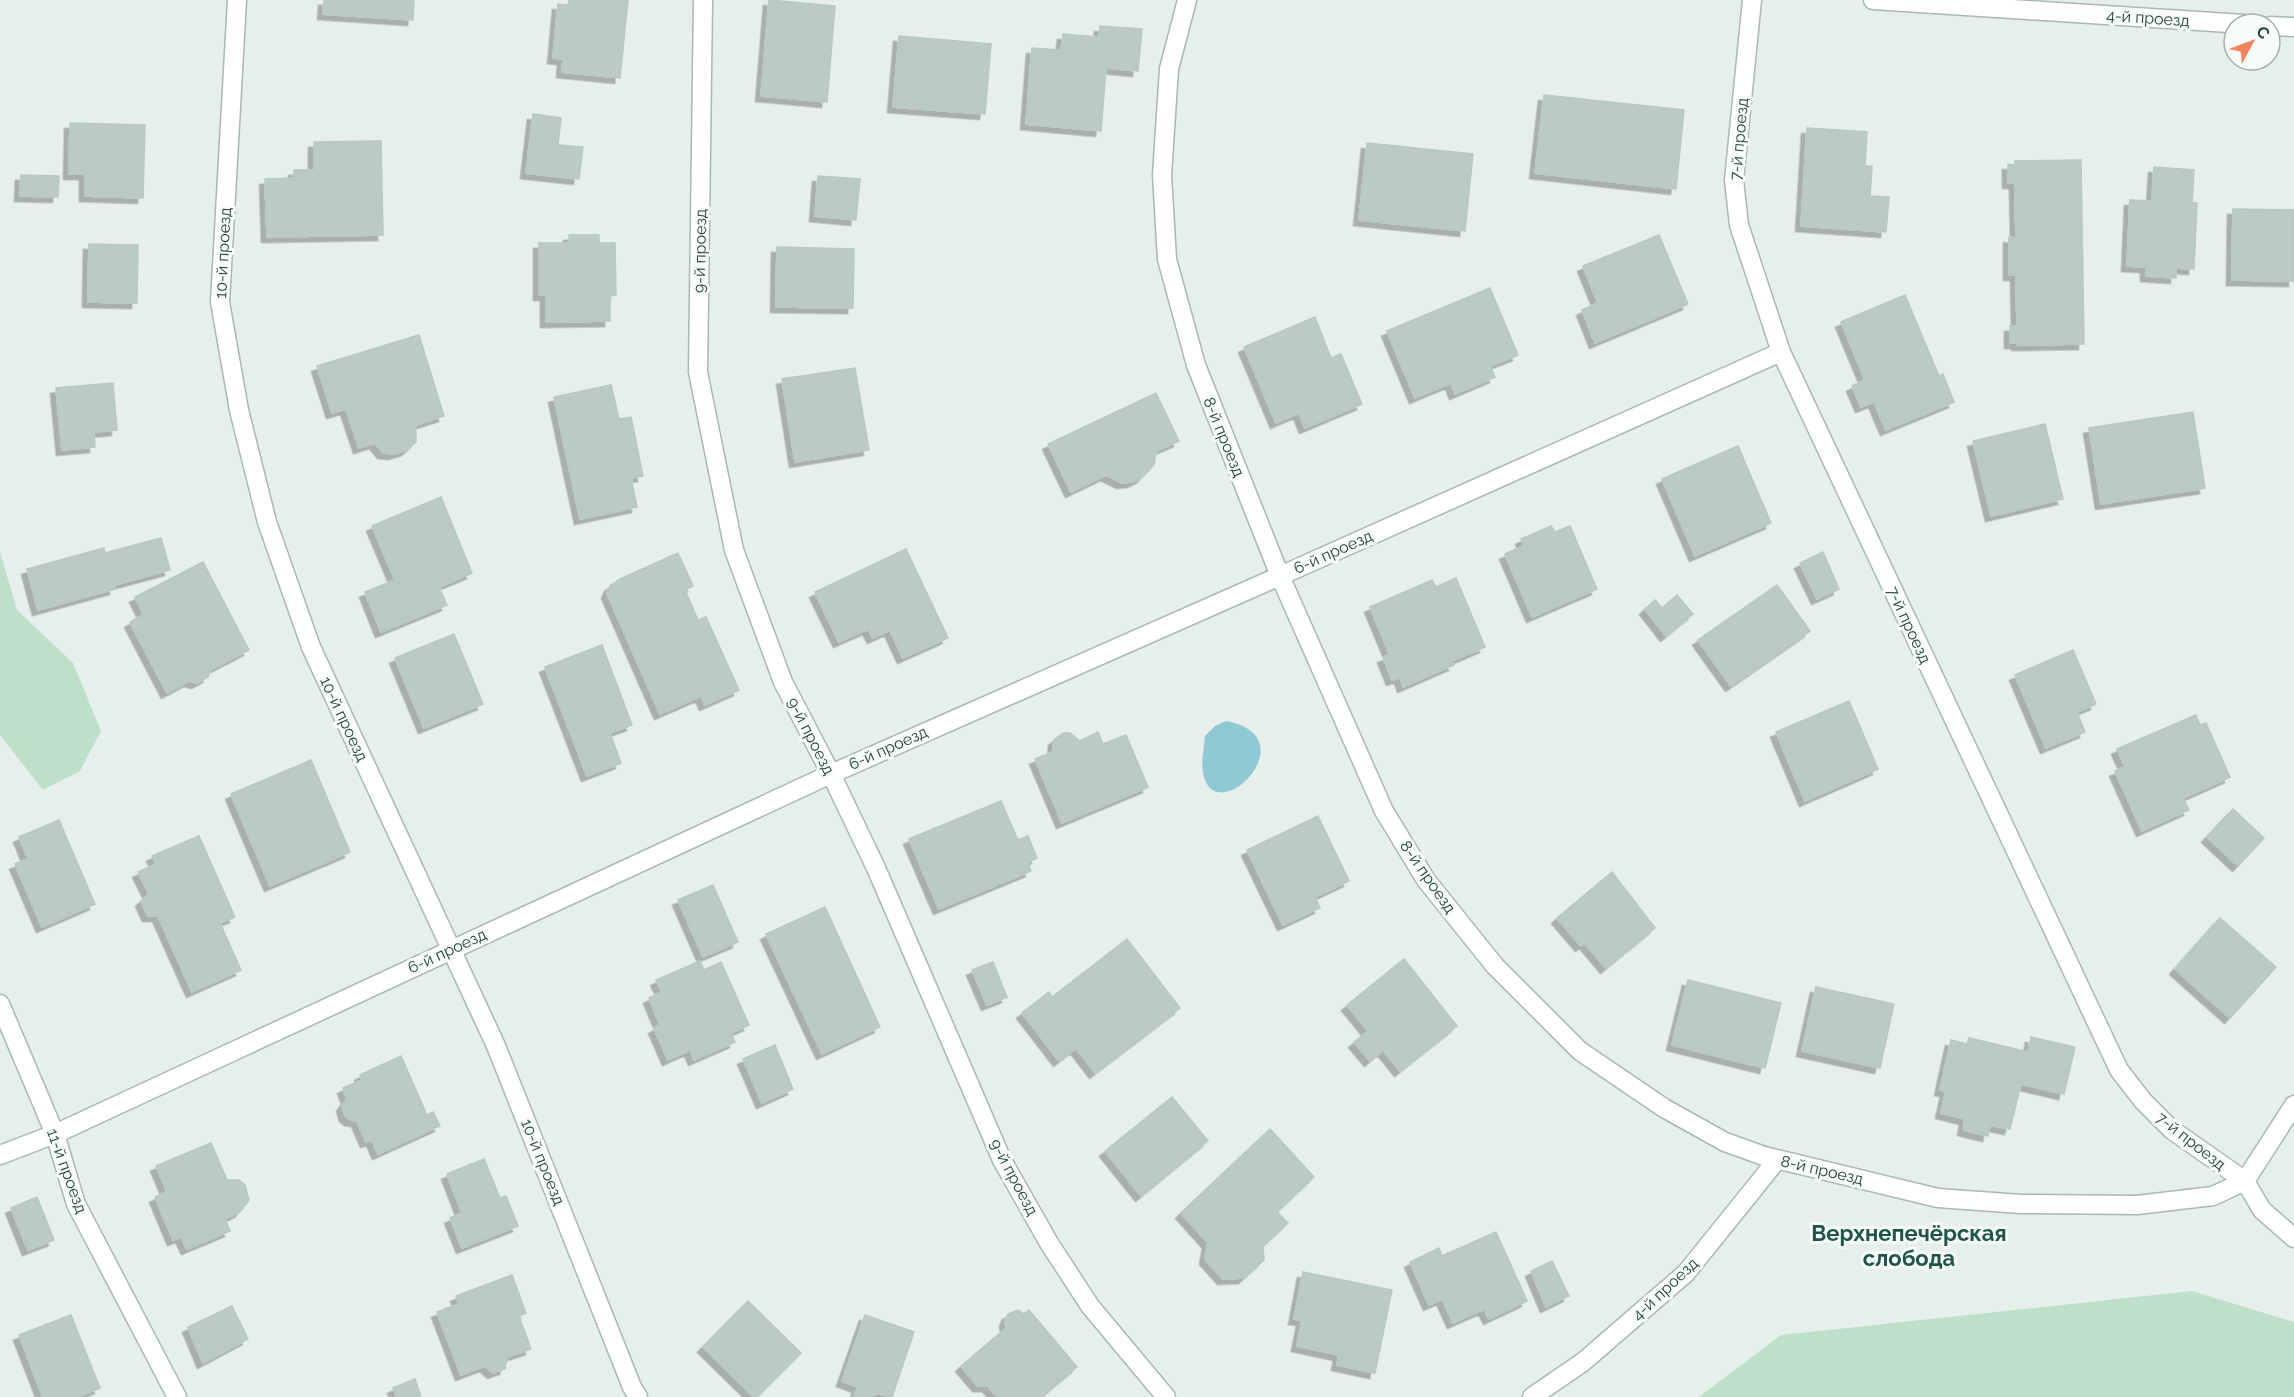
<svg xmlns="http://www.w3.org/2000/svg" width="2294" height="1397" viewBox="0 0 2294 1397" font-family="Raleway,sans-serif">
  <defs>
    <filter id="shadow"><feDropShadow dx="-5.5" dy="5.5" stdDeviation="0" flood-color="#0004"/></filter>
  </defs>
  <rect width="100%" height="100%" fill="#e6efeb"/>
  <path fill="#bfe0c8" d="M0 552 17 610 73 663 101 731 80 771 43 790 0 735Z
    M2192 1291 2294 1322V1397H1699L1781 1335Z"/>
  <path fill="#8ec9d4" d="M1226 721C1311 737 1214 833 1203 773 1201 762 1204 748 1205 736L1215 726Z"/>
  <path fill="#bbcac4" stroke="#b8c9c2" stroke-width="1.5" filter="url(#shadow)" d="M324 0H414L413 20 323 14Z
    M569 0H628L620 78 562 72 563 59 553 58 558 4 568 5Z
    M769 0 835 6 827 102 761 96Z
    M1100 26 1142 29 1138 71 1106 68 1101 131 1026 124 1032 48 1061 50 1063 34 1099 37Z
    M899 36 991 44 985 114 893 107Z
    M1544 95 1684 110 1676 189 1535 173Z
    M533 114 561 118 558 145 583 147 579 179 526 173Z
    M70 123 145 125 143 198 85 196V174H69Z
    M1807 128 1867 132 1865 166H1872L1870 196 1889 197 1886 232 1801 226Z
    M381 141 383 235 267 237 265 179 294 178V170H314V142Z
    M1367 143 1473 154 1465 231 1359 220Z
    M2081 160 2084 344 2017 345V343H2010V326H2017L2016 275H2009V237L2016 238 2015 183H2008V164L2015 165V161Z
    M2154 167 2194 170 2192 203H2197L2194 269 2176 268V278L2146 276V267L2127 266 2130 200 2152 201Z
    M21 175 59 176 58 197 20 196Z
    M818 176 860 179 856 220 815 216Z
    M2233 209 2294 210V281L2232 280Z
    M569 235H599V243H615L616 295H610V321L546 322V295H539V243H569Z
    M1659 235 1688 304 1595 343 1582 310 1598 303 1583 266Z
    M89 244 138 245 137 303 88 302Z
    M777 247 854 249 853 308 776 307Z
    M1490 288 1518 355 1490 366 1495 377 1455 394 1451 383 1415 398 1387 331Z
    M1905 295 1939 376 1943 374 1954 402 1886 430 1874 402 1861 407 1852 386 1865 380 1841 322Z
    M1315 317 1331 358 1341 354 1362 404 1305 428 1299 413 1276 423 1244 347Z
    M419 335 444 416 416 425V442L407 450 394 454 383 453 375 443 359 448 346 409 332 413 317 366Z
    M855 368 869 450 795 462 782 379Z
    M113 383 117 430 94 432 95 447 62 450 56 388Z
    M611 385 619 419 631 417 643 476 631 478 637 507 580 519 554 397Z
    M1156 393 1179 441 1156 451 1154 465 1141 478 1132 482 1122 483 1106 475 1071 492 1048 444Z
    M2193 412 2205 488 2101 504 2089 428Z
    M2045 424 2063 499 1991 516 1973 441Z
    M1738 446 1771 523 1695 556 1662 479Z
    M441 497 472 573 439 587 447 605 381 632 365 592 395 580 372 526Z
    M1551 526 1555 532 1570 526 1597 589 1532 617 1505 554 1524 546 1521 539Z
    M161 538 170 570 114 585 115 589 38 610 27 569 104 548 105 553Z
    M906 549 948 638 903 658 890 630 873 638 868 629 839 642 815 592Z
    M1823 552 1839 589 1817 599 1800 563Z
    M678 553 693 586 685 590 698 620 706 617 739 690 705 705 701 696 660 714 607 593 610 586 620 579Z
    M203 562 249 650 210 670 208 677 197 683 189 681 167 693 130 622 144 615 135 597Z
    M1456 578 1485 647 1452 661 1454 665 1403 687 1400 677 1392 680 1383 657 1390 655 1370 607 1432 580 1436 587Z
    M1777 585 1810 631 1731 686 1698 640Z
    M1677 595 1693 614 1666 636 1645 609 1655 600 1662 608Z
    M454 634 483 704 424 728 395 658Z
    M602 645 632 725 610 733 621 763 587 776 545 667Z
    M2073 650 2096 704 2077 712 2085 732 2046 748 2015 675Z
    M1849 701 1878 769 1805 801 1776 732Z
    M2196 715 2200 725 2206 723 2230 777 2183 798 2189 810 2142 831 2115 771 2125 767 2117 749Z
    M1098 732 1103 744 1126 735 1148 787 1062 823 1035 759 1053 752 1054 740 1063 733H1070L1080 741Z
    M311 760 350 852 270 886 231 794Z
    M1001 801 1018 840 1028 836 1037 858 1028 862 1031 871 939 909 909 839Z
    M2233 809 2264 838 2238 866 2207 837Z
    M1318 816 1349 881 1315 897 1320 908 1283 925 1247 850Z
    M59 820 95 904 42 927 15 864 28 859 19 837Z
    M199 836 235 917 220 923 241 970 192 992 158 916H148L141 901 149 894 138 872 156 864 152 856Z
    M1612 872 1655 928 1606 968 1585 943 1581 946 1557 918Z
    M713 885 738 942 703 957 678 900Z
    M825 907 880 1027 822 1054 766 934Z
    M2220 918 2276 967 2230 1018 2175 969Z
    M1127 939 1180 1008 1095 1073 1076 1048 1059 1061 1022 1013 1049 992 1052 997Z
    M1404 959 1457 1026 1400 1071 1383 1050 1370 1061 1354 1042 1368 1031 1347 1005Z
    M700 961 704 970 721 962 749 1025 731 1033 735 1042 694 1060 690 1050 668 1060 654 1028 660 1025 649 998 662 992 656 980Z
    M993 962 1007 997 987 1005 972 970Z
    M1688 980 1781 1003 1765 1068 1672 1045Z
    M1816 987 1894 1004 1880 1068 1802 1051Z
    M2031 1037 2075 1047 2064 1094 2021 1084 2010 1129 1990 1125 1988 1136 1963 1130 1965 1119 1941 1113 1946 1091 1940 1090 1951 1040 1967 1044 1969 1038 2028 1052Z
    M775 1045 793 1089 762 1103 743 1059Z
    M401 1056 427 1115 433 1112 440 1126 378 1154 372 1140 366 1142 357 1121 350 1120 345 1116 342 1106 347 1099 343 1088 362 1080 360 1075Z
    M1172 1097 1208 1141 1141 1196 1105 1151Z
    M1270 1129 1314 1177 1277 1212 1288 1223 1263 1246 1264 1260 1244 1278 1223 1279 1205 1259 1208 1243 1181 1213Z
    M211 1143 227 1180H239L245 1185 249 1200 240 1212 225 1219 230 1231 187 1249 181 1237 173 1240 155 1197 167 1192 156 1166Z
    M484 1159 500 1198 506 1196 518 1226 462 1248 450 1218 462 1213 447 1174Z
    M37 1197 54 1240 28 1250 11 1208Z
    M1496 1232 1527 1301 1489 1319 1484 1309 1453 1323 1442 1299 1429 1305 1410 1262 1439 1248 1442 1256Z
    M1552 1261 1569 1296 1546 1307 1531 1271Z
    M1303 1272 1392 1290 1375 1373 1337 1365 1339 1355 1297 1346 1302 1320 1294 1319Z
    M512 1275 526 1313 519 1316 531 1349 507 1357 505 1369 493 1373 485 1366 461 1375 437 1312 459 1304 456 1296Z
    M748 1301 801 1353 757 1397H754L703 1347Z
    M232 1306 248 1339 203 1363 188 1327Z
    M1018 1310 1024 1314 1029 1310 1077 1367 1041 1397H997L988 1386H978L961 1366 1006 1328 1005 1321 1008 1314Z
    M71 1315 100 1388 77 1397H43L19 1335Z
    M865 1315 914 1332 892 1397 875 1393 874 1397H854L858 1387 842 1381Z
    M415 1379 421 1397H397L393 1388Z"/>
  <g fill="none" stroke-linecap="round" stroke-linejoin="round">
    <defs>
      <path id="minor" d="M237 0 220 302 239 410 267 522 311 647 496 1046 632 1387 638 1397
        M703 0 698 372 734 550 783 682 831 774 876 868 1002 1160 1049 1243 1090 1306 1166 1397
        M1187 0 1169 69 1162 175 1167 259 1196 365 1280 576 1384 811 1426 880 1495 966 1580 1051 1664 1108 1725 1142 1764 1156 1938 1198 2021 1204 2137 1205 2213 1196 2245 1181
        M1752 0 1734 180 1739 225 1781 352 2119 1070 2143 1101 2172 1130 2245 1181 2262 1210 2294 1238
        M1873 0 2244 24
        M2270 26 2294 27
        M0 1004 55 1134 76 1204 177 1397
        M0 1155 55 1134 831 774 1280 576 1781 352
        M2245 1181 2294 1105
        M1532 1397 1583 1362 1686 1273 1777 1160"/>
    </defs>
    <use href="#minor" stroke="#a8b8b2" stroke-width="21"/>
    <use href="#minor" stroke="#fff" stroke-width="18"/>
  </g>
  <g text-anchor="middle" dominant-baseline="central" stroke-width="6" stroke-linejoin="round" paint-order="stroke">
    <g font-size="16" fill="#24423a" stroke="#f7fbf9">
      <text transform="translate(2148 18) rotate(4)">4-й проезд</text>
      <text transform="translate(1739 139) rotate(-85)">7-й проезд</text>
      <text transform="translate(700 251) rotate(-89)">9-й проезд</text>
      <text transform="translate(223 253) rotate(-87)">10-й проезд</text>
      <text transform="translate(1224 437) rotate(68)">8-й проезд</text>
      <text transform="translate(1333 552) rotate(-24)">6-й проезд</text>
      <text transform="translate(1909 625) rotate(65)">7-й проезд</text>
      <text transform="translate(344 719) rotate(65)">10-й проезд</text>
      <text transform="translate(811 736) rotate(63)">9-й проезд</text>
      <text transform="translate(888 748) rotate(-24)">6-й проезд</text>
      <text transform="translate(1428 877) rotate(55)">8-й проезд</text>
      <text transform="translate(447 951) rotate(-25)">6-й проезд</text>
      <text transform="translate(2191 1141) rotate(38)">7-й проезд</text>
      <text transform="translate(543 1162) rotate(68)">10-й проезд</text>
      <text transform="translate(1822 1170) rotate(13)">8-й проезд</text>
      <text transform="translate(67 1171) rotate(70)">11-й проезд</text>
      <text transform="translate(1014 1177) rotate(62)">9-й проезд</text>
      <text transform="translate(1665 1289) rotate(-43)">4-й проезд</text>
    </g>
    <g font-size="22" font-weight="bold" fill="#1f5548" stroke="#f7fbf9">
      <text x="1909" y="1233">Верхнепечёрская<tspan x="1909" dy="25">слобода</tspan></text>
    </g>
  </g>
  <g transform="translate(2252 42) rotate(49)"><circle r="28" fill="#f7fbf9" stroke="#a3b1ad" stroke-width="1.5"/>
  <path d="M0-4.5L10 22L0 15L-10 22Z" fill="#f4845f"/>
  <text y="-9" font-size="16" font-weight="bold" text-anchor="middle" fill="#24423a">С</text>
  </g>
</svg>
